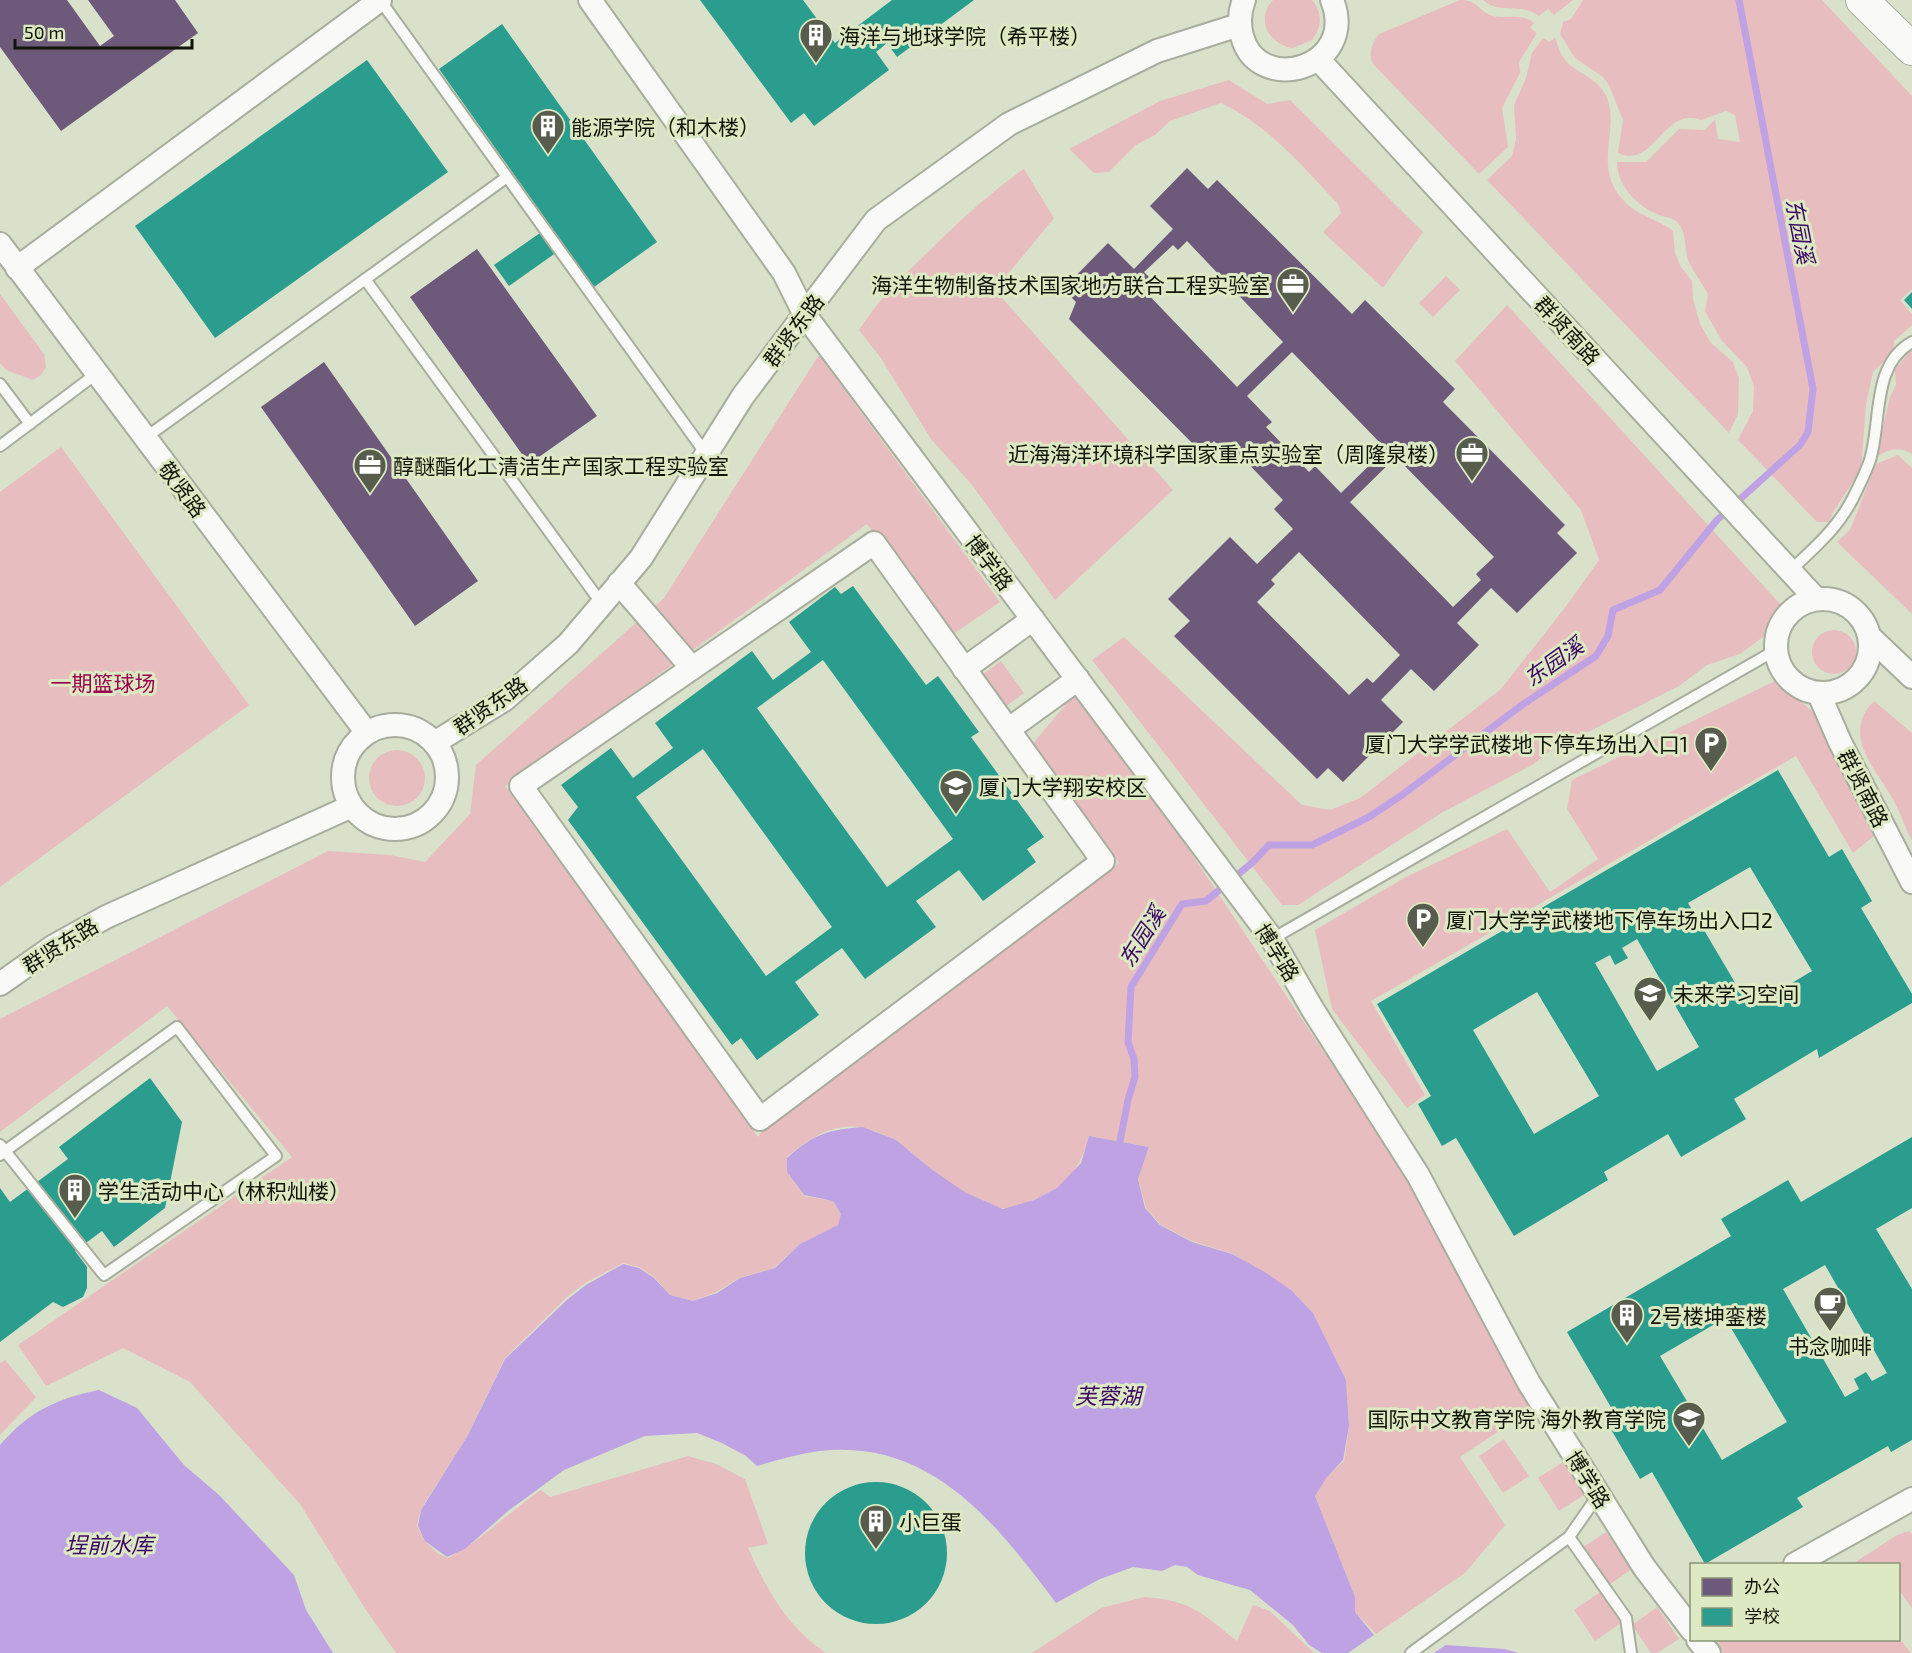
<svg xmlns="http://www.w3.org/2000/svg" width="1912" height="1653" viewBox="0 0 1912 1653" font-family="'Exo 2','Noto Sans SC',sans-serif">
  <rect width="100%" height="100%" fill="#d9e1cb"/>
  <path fill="#e8bdbf" d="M1273 0H1312C1323 13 1322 27 1312 40L1293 48C1269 45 1255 19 1273 0Z
    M1460 0C1479 0 1477 11 1493 16 1506 19 1522 13 1534 23L1530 28 1537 33 1519 62 1520 73 1502 108 1508 147 1479 174 1373 64C1368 53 1372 43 1379 34Z
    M1483 0H1573L1554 15 1548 9 1539 16C1521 2 1499 15 1483 0Z
    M1583 0H1822L1912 96V289L1900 300 1912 314V325L1894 341 1893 353 1873 372 1866 404 1861 469 1832 514 1830 522H1817L1738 440 1753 411 1754 387 1747 367 1722 341 1705 311 1708 294C1702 283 1694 273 1689 262 1684 251 1687 236 1680 226 1674 216 1667 219 1657 214 1637 206 1617 185 1617 162H1646L1679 129 1705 130 1715 119 1718 139 1740 142 1735 115 1726 111 1701 120C1664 105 1654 170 1618 153L1623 120 1609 85 1603 77 1575 58 1560 34 1563 22 1571 19Z
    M1555 37C1558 46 1560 55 1567 62 1579 74 1597 78 1605 94 1623 128 1589 167 1626 203 1640 217 1658 219 1673 231L1675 253 1681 267 1692 281 1693 299 1700 324 1711 343 1733 362 1739 378 1738 414 1729 433 1487 180 1512 156 1516 139 1514 105 1526 78 1532 53 1543 38 1550 42Z
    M1229 80 1267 104 1290 100 1423 232 1383 288 1323 232 1341 213 1338 204C1303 167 1268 125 1221 103L1170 121 1155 135 1136 145 1109 172 1094 173 1069 149 1160 101Z
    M1024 169 1054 218 995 290 1173 490 1055 600 972 485 931 439 880 357 859 330C877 301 901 278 926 254 957 223 988 194 1024 169Z
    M1446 276 1460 290 1433 317 1419 303Z
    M0 294 44 354 46 367 41 375 33 380 6 370 0 363Z
    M1507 305 1781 605 1767 634 1740 654 1707 665 1679 686 1586 733 1557 745 1534 764 1443 812 1298 905H1282L1092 660 1124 637 1302 805 1330 810 1360 798 1501 689 1567 605 1599 560 1581 510 1455 361Z
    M1912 348V454C1898 446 1889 449 1876 457L1890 397 1896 385 1895 370Z
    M819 355 1000 602 949 637 867 524 505 786 758 1137 763 1129 1119 863 1030 747 1076 692 1183 841 1414 1187 1531 1410 1460 1457 1505 1525 1465 1573 1376 1634 1355 1612V1597L1315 1496 1327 1476 1344 1461 1349 1426 1346 1380 1313 1313 1291 1290 1233 1254 1192 1241 1161 1225 1146 1208 1138 1179 1149 1147 1089 1136C1081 1164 1071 1182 1044 1195 1033 1200 1012 1210 1001 1208 916 1189 883 1072 787 1157V1172L804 1196 833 1201 841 1214 839 1225 800 1244 774 1268 739 1278 716 1292 693 1301 670 1295 654 1277 639 1267 623 1263 585 1283 567 1297 505 1358 468 1435 421 1509 417 1526 425 1541 438 1554 448 1558C482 1540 509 1512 541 1490L550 1497 688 1456 716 1464 745 1479 768 1544 748 1548C767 1590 787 1627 826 1653H396L366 1610 300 1504 190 1382 123 1348 46 1386 18 1345 292 1157 167 1006 0 1132V1019L328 851 390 855 425 862 470 814 476 765 664 598Z
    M61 447 249 705 0 887V492Z
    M1898 455 1912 468V614L1837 542 1850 530 1876 464Z
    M1812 652a22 22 0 1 1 44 0a22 22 0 1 1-44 0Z
    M1001 661 1024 693 1005 707 982 675Z
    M1777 680 1814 713 1874 836 1853 853 1796 756 1371 1001 1425 1095 1407 1108 1332 1009 1315 930 1406 877 1507 829 1550 892 1598 859 1567 809 1572 780Z
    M1874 701 1912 733V840C1905 828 1901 814 1894 801 1877 770 1840 735 1874 701Z
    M369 778a28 28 0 1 1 56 0a28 28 0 1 1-56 0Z
    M5 1360 36 1397 0 1435V1363Z
    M1504 1439 1529 1476 1503 1493 1479 1456Z
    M1563 1462 1584 1495 1559 1511 1538 1478Z
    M1909 1531 1912 1534V1608L1899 1590 1898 1564 1854 1563 1897 1535Z
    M1606 1532 1632 1569 1606 1587 1580 1549Z
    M1600 1592 1621 1623 1595 1641 1574 1610Z
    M1144 1597C1193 1601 1200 1612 1237 1641L1253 1605 1270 1611 1314 1653H1032L1101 1608Z
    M1657 1607 1679 1639 1657 1653H1651L1632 1625Z
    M1899 1638 1911 1653H1723L1718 1643 1721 1640Z"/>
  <path fill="#bea2e4" d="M863 1127 896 1140 931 1169 966 1193 1003 1209 1034 1200 1057 1188 1081 1163 1089 1136 1149 1147 1138 1179 1145 1208 1160 1225 1192 1242 1232 1254 1263 1271 1291 1290 1313 1313 1346 1380 1349 1426 1343 1460 1327 1477 1315 1496 1355 1597V1612L1374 1635 1348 1653H1322L1309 1645 1293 1625 1250 1590 1198 1575 1187 1567 1175 1565 1162 1571 1133 1567 1100 1579 1056 1603C996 1523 931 1438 819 1451 798 1454 777 1460 757 1466L746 1456 722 1443 697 1433 645 1436 564 1470 508 1511 465 1549 447 1557 425 1541 418 1526 421 1510 468 1435 505 1359 568 1299 586 1285 623 1264 639 1268 654 1278 670 1295 693 1301 717 1293 740 1278 775 1268 800 1244 838 1225 841 1214 833 1201 804 1195 787 1172V1158C812 1135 829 1129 863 1127Z
    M99 1390 137 1408 184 1465 219 1495 294 1575 306 1610 333 1653H0V1445C30 1411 55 1399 99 1390Z
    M1446 1645 1504 1649 1519 1653H1434Z"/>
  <path fill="#6d597a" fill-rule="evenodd" d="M0 0H67L100 46 114 36 88 0H175L198 33 61 131 0 47Z
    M1187 168 1208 189 1217 180 1352 314 1365 300 1455 389 1443 402 1565 525 1557 533 1577 553 1517 613 1491 588 1457 623 1479 645 1434 691 1411 669 1381 700 1403 722 1343 782 1328 768 1317 779 1174 636 1190 621 1168 599 1230 537 1257 564 1293 529 1274 509 1283 500 1236 451 1230 457 1214 441 1202 453 1069 319 1076 302 1063 289 1108 243 1134 269 1173 229 1150 206ZM1187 241 1283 342 1237 387 1140 286 1149 277 1144 272 1173 245 1178 250ZM1292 352 1386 449 1341 493 1315 466 1309 472 1266 427 1272 422 1247 396ZM1396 457 1494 557 1476 574 1481 580 1453 607 1350 502ZM1299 552 1400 655 1373 683 1367 678 1349 695 1257 602 1275 584 1271 580Z
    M477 249 597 416 529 464 410 297Z
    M324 362 478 581 415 626 261 407Z"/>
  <path fill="#2a9d8f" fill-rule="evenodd" d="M700 0H803L835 43 892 0H974L897 57 887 43 876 52 889 70 814 126 804 113 791 123Z
    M502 24 657 242 594 287 439 69Z
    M367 60 448 172 215 338 135 226Z
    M550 226 564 247 509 286 494 265Z
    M1912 292V309L1904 300Z
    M853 586 926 685 938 676 979 732 971 737 1044 837 1027 849 1036 862 983 901 959 870 916 901 936 927 865 979 842 948 795 982 819 1015 757 1060 741 1038 732 1045 568 820 578 807 561 785 611 748 633 778 673 748 655 723 752 651 773 680 811 652 789 622 835 587 841 594ZM823 660 953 839 887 887 757 708ZM703 749 832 927 766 976 636 797Z
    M1778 770 1829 857 1842 849 1872 901 1861 908 1912 994V1003L1819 1058 1817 1049 1734 1099 1746 1119 1681 1157 1668 1134 1604 1172 1608 1180 1514 1236 1456 1138 1442 1146 1418 1104 1431 1096 1377 1004ZM1750 867 1812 971 1750 1008 1688 903ZM1637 939 1699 1047 1657 1071 1595 963 1610 955 1615 965 1628 958 1622 948ZM1537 992 1599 1096 1534 1134 1473 1030Z
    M150 1078 182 1122 165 1208 114 1247 102 1231 75 1251 87 1267V1288L83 1297 63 1307 53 1302 0 1342V1188L10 1202 68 1159 59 1147Z
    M1912 1137V1208L1876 1229 1912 1289V1440L1891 1452 1888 1446 1797 1498 1803 1507 1705 1564 1652 1472 1640 1479 1609 1426 1619 1421 1567 1332 1731 1236 1721 1219 1788 1180 1801 1202ZM1825 1265 1887 1373 1872 1381 1866 1372 1854 1379 1859 1389 1845 1397 1783 1289ZM1725 1318 1787 1422 1722 1460 1660 1356Z
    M805 1553a71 71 0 1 1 142 0a71 71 0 1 1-142 0Z"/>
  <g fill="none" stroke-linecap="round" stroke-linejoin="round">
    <path stroke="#bea2e4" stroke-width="7" d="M1118 1151 1128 1100 1135 1077 1134 1059 1128 1042 1131 987 1182 904 1206 901 1253 862 1269 845H1312L1369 817 1402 795 1522 705 1596 656 1608 636 1613 610 1660 590 1717 520 1800 445 1808 432 1813 389 1739 0"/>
    <defs>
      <path id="lane" d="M380 0 706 454
        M365 279 602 604
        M0 384 30 424
        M145 438 507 177
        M0 446 96 374
        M1790 571C1814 548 1838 528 1853 498 1859 486 1866 472 1870 460 1882 421 1871 365 1912 342
        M1272 939 1776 650
        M0 1145 5 1151 104 1275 276 1156 177 1027 5 1151 0 1155
        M1569 1537 1626 1618 1631 1653
        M1411 1653 1569 1537 1599 1494"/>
      <path id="street" d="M590 0 784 273 805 315 1272 939 1313 1010 1418 1175 1529 1383 1644 1567 1692 1630
        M1244 0C1239 12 1239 24 1242 36 1258 97 1359 68 1332 0
        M1319 60 1816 599
        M0 244 367 733
        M17 268 380 0
        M874 543 1103 861 760 1119 521 786Z
        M619 583 692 668
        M1776 646a47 47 0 1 1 94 0a47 47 0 1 1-94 0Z
        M1870 637 1912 677
        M964 669 1033 619
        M1819 694 1840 742 1912 882
        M343 777a52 52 0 1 1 104 0a52 52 0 1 1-104 0Z
        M1009 729 1078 679
        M434 743 504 700 568 644 641 558 743 396 876 220 1009 124 1157 51 1239 25
        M0 984 54 946 106 917 352 806
        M1795 1564 1912 1499
        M1698 1640 1709 1653"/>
      <path id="secondary" d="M1862 0 1912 49"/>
    </defs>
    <use href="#lane" stroke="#a8ad9d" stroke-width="14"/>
    <use href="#street" stroke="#a8ad9d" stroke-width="26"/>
    <use href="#secondary" stroke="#a8ad9d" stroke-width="34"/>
    <use href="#lane" stroke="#f9faf7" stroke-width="10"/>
    <use href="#street" stroke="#f9faf7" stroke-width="22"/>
    <use href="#secondary" stroke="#f9faf7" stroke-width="32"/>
  </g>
  <defs>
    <symbol id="building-pin" viewBox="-11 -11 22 30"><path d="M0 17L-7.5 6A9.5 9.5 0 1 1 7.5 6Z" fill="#575c4c" stroke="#dce9c3"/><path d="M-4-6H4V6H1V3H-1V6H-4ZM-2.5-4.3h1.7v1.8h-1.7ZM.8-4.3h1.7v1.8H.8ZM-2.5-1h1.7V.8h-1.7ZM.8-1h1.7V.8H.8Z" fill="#fff"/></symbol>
    <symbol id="office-pin" viewBox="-11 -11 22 30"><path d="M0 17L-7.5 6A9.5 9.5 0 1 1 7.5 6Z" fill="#575c4c" stroke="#dce9c3"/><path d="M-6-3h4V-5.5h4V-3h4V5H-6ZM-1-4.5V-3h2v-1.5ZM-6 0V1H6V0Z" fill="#fff"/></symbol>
    <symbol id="parking-pin" viewBox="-11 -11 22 30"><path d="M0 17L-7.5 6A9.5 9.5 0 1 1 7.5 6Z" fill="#575c4c" stroke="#dce9c3"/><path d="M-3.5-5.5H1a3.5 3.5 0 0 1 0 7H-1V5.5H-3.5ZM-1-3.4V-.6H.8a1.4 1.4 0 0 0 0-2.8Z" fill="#fff"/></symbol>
    <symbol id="university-pin" viewBox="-11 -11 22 30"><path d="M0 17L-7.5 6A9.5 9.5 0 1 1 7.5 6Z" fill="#575c4c" stroke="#dce9c3"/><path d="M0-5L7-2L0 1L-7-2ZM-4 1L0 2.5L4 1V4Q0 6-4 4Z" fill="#fff"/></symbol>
    <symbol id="cafe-pin" viewBox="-11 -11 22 30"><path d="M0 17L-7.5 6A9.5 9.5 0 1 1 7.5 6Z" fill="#575c4c" stroke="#dce9c3"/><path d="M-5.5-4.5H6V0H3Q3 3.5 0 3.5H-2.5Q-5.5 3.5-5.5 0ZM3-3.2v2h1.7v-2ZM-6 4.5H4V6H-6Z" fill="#fff"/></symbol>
  </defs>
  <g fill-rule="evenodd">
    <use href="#building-pin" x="797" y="16" width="38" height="52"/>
    <use href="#building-pin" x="529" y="107" width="38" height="52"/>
    <use href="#office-pin" x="1274" y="265" width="38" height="52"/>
    <use href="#office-pin" x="1453" y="434" width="38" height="52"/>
    <use href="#office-pin" x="351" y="446" width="38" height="52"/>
    <use href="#parking-pin" x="1692" y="724" width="38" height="52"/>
    <use href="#university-pin" x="937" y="767" width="38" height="52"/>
    <use href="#parking-pin" x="1404" y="900" width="38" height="52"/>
    <use href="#university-pin" x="1631" y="974" width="38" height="52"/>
    <use href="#building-pin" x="56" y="1171" width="38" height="52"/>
    <use href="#cafe-pin" x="1811" y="1284" width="38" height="52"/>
    <use href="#building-pin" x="1608" y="1296" width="38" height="52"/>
    <use href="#university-pin" x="1670" y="1399" width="38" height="52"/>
    <use href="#building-pin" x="857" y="1502" width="38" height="52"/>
  </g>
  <g text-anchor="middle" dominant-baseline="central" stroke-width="6" stroke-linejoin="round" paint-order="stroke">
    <g font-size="21" fill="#111508" stroke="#dce9c3" text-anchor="start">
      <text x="839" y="35">海洋与地球学院（希平楼）</text>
      <text x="571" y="126">能源学院（和木楼）</text>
      <text x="1270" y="284" text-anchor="end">海洋生物制备技术国家地方联合工程实验室</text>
      <text x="1449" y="453" text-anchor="end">近海海洋环境科学国家重点实验室（周隆泉楼）</text>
      <text x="393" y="465">醇醚酯化工清洁生产国家工程实验室</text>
      <text x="1688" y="743" text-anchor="end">厦门大学学武楼地下停车场出入口1</text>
      <text x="979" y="786">厦门大学翔安校区</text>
      <text x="1446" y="919">厦门大学学武楼地下停车场出入口2</text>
      <text x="1673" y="993">未来学习空间</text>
      <text x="98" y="1190">学生活动中心（林积灿楼）</text>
      <text x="1650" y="1315">2号楼坤銮楼</text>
      <text x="1830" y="1345" text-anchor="middle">书念咖啡</text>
      <text x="1666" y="1418" text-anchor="end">国际中文教育学院 海外教育学院</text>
      <text x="899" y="1521">小巨蛋</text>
    </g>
    <g font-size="21" fill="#111508" stroke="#dce9c3">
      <text transform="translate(793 330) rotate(-53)">群贤东路</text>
      <text transform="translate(1568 330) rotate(47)">群贤南路</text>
      <text transform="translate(183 489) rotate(53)">敬贤路</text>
      <text transform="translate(990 562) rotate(53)">博学路</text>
      <text transform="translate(490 705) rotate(-35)">群贤东路</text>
      <text transform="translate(1864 788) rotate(63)">群贤南路</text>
      <text transform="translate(60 945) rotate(-32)">群贤东路</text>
      <text transform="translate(1278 952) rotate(58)">博学路</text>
      <text transform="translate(1589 1479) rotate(58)">博学路</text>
    </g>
    <g font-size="21" fill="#9d004c" stroke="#dce9c3">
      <text x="103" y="682">一期篮球场</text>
    </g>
    <g font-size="22" font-style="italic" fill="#3c0665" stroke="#dce9c3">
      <text transform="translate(1801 231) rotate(79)">东园溪</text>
      <text transform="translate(1553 661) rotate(-35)">东园溪</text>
      <text transform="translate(1141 936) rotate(-58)">东园溪</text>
      <text x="1108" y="1395">芙蓉湖</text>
      <text x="109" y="1544">埕前水库</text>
    </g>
  </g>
  <rect x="1690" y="1563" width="210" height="78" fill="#dce9c3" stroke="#8b9478" stroke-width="1.5"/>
  <rect x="1702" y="1578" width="30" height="18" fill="#6d597a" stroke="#8b9478" stroke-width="1.5"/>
  <text x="1744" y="1593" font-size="18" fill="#111508">办公</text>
  <rect x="1702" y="1608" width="30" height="18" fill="#2a9d8f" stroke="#8b9478" stroke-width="1.5"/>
  <text x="1744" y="1623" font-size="18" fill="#111508">学校</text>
  <path d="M15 39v9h177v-9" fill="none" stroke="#111508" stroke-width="3"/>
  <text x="24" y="39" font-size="18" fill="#111508" stroke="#dce9c3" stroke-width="4.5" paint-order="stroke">50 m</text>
</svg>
